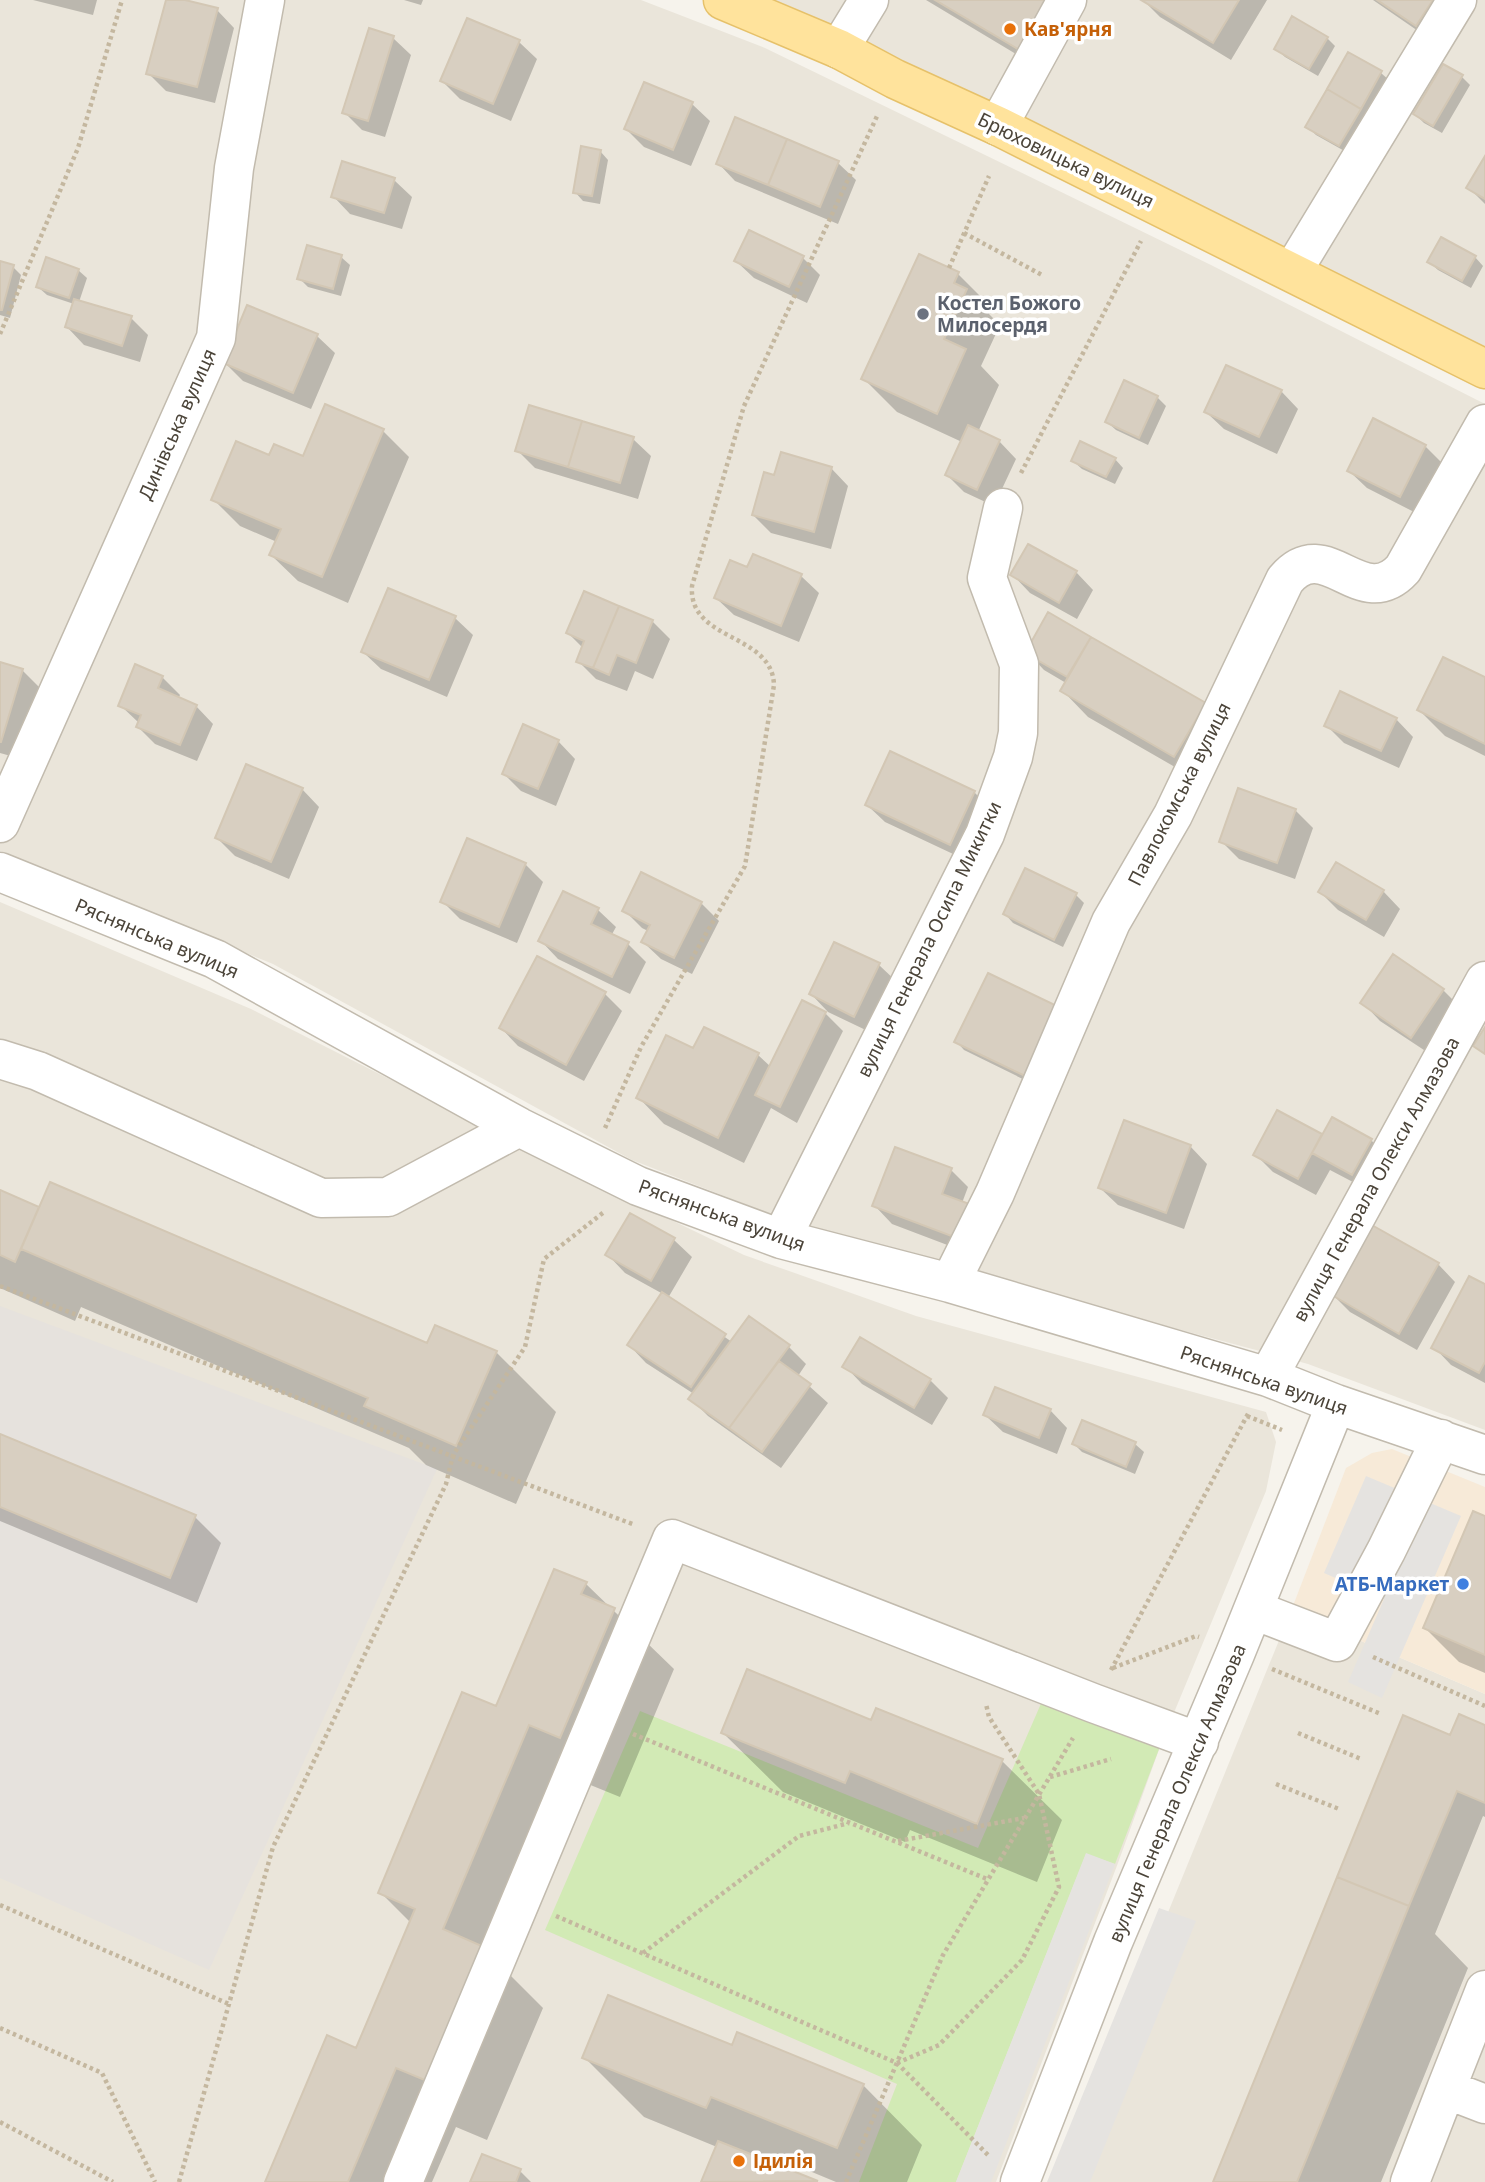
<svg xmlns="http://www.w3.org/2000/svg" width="1485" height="2182" viewBox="0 0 1485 2182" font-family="'Noto Sans',sans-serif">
  <rect width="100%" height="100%" fill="#f6f3ec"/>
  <path fill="#eae5da" d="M0 0H641L765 48 1211 265 1485 404V1430L1308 1364 822 1234 632 1160 273 964 0 851Z
    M770 0H1485V348Z
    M0 902 251 1009 607 1189 744 1255 916 1316 1266 1412 1276 1442 1266 1491 1161 1744 1118 1863 996 2182H0Z
    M1291 1611 1485 1694V2182H1058Z"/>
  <path fill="#f7ead8" d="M1392 1449 1485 1487V1694L1291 1611 1346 1468 1372 1453Z"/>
  <path fill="#e6e2dd" d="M0 1306 437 1469 209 1970 0 1878Z"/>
  <path fill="#d2eab5" d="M1043 1699 1161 1744 1115 1864 1086 1854 956 2182H859L897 2084 545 1930 640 1711 978 1848Z"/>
  <path fill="#e5e3e0" d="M1366 1476 1461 1516 1382 1698 1348 1682 1384 1599 1324 1573Z
    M1086 1853 1115 1864 991 2182H956Z
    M1159 1908 1196 1921 1090 2182H1047Z"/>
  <path fill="#0003" d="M33 0H97L93 15Z
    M167 0H178L217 10 234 28 215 103 166 91 148 73Z
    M404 0H423L421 5Z
    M926 0H1082L1041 69Z
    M1143 0H1267L1231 60 1160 17Z
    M1373 0H1462L1434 42Z
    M468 20 519 42 537 59 511 121 460 99 442 81Z
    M393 38 411 55 385 137 362 130 344 112Z
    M1327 38 1335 46 1318 76 1285 57 1276 48Z
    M1349 54 1381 73 1390 81 1348 153 1316 135 1307 126Z
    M1462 77 1470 85 1442 133 1424 123 1415 114Z
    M692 104 710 121 691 166 644 147 626 129Z
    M736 120 838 163 856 180 838 224 735 181 718 163Z
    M600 151 608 160 600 204 583 201 575 192Z
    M1485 160V204L1469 188Z
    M394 180 412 197 402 229 350 214 333 196Z
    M341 257 350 265 341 296 308 287 299 278Z
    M1475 257 1483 266 1471 288 1438 270 1429 262Z
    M803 258 820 275 807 303 754 278 736 261Z
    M0 263 13 267 21 275 10 318 0 315Z
    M78 270 87 278 79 302 131 318 148 335 140 362 84 345 67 327 74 304 47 295 38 287Z
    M958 274 992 308 989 314 1000 325 981 366 999 385 978 432 999 441 1016 459 994 506 964 492 947 475 962 442 897 412 863 378Z
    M317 336 335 353 311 409 243 381 225 363Z
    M1281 391 1298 409 1277 454 1224 429 1206 412Z
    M1157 397 1166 406 1148 445 1116 430 1107 422Z
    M383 431 409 457 348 603 298 581 271 555 277 542 240 526 214 500 270 458H304Z
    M633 439 651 456 638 499 535 468 517 450Z
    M1425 446 1443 464 1418 514 1367 488 1349 471Z
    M1115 459 1123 468 1115 484 1082 469 1073 461Z
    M831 468 848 486 831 549 771 533 753 515 776 477Z
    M754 556 801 576 819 593 799 642 734 615 716 598 748 569Z
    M1076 572 1093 590 1077 619 1030 593 1013 575Z
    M1049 615 1205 704 1201 782 1088 717 1062 690 1066 683 1044 670 1027 652Z
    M455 618 473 635 447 697 381 669 363 652Z
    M652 621 670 639 653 679 635 671 627 691 596 679 578 661 583 648 568 633Z
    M0 664 22 670 40 688 18 758 0 753Z
    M162 677 180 695 178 699 196 706 213 724 197 761 155 744 138 727 139 723 120 705Z
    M1485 679V756L1445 736 1419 710Z
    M1396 719 1413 737 1399 768 1344 743 1326 725Z
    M558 741 575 759 556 806 521 791 504 774Z
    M891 754 974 792 992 810 968 861 885 822 867 805Z
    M302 789 319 807 289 879 235 856 217 838Z
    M1295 810 1313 828 1295 879 1239 859 1221 841Z
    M468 840 525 864 543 882 517 943 460 919 442 901Z
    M1383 891 1400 909 1384 937 1338 910 1320 892Z
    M564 893 598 910 616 927 611 936 628 944 646 962 630 994 558 959 541 941Z
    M1076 895 1084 903 1063 947 1013 923 1005 914Z
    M701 903 719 921 692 974 661 959 643 942 648 931 642 928 624 910Z
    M1394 957 1443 990 1461 1008 1430 1054 1380 1021 1363 1003Z
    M879 965 897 982 872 1033 828 1012 811 994Z
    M989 975 1035 1085 964 1050 956 1041Z
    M604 993 622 1011 584 1081 518 1046 501 1028Z
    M825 1013 843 1031 797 1123 771 1108 744 1163 664 1124 638 1097 694 1051 758 1055 771 1067Z
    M1278 1112 1323 1137 1371 1140 1388 1158 1370 1191 1330 1170 1316 1195 1273 1172 1255 1154Z
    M1190 1146 1207 1164 1184 1229 1118 1205 1100 1188Z
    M951 1170 968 1187 962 1203 979 1257 892 1224 875 1206Z
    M0 1192 40 1209 428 1345 496 1352 556 1412 516 1504 426 1465 409 1448 81 1307 75 1321 0 1288Z
    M630 1215 674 1240 692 1257 668 1298 732 1342 789 1347 806 1364 798 1376 828 1403 781 1468 708 1416 691 1399 694 1394 646 1363 629 1345 663 1294 625 1273 608 1255Z
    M1438 1264 1455 1282 1417 1350 1350 1312 1332 1294Z
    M1485 1286V1383L1451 1365 1434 1347Z
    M845 1366 930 1380 948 1398 932 1425 862 1384Z
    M1050 1410 1067 1428 1057 1454 1003 1432 985 1415Z
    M0 1436 195 1517 221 1543 197 1603 0 1521Z
    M1074 1444H1135L1144 1452 1135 1474 1082 1452Z
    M1485 1518V1673L1459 1662 1425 1628Z
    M586 1584 674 1669 620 1797 588 1784 509 1974 543 2008 487 2140 456 2127 432 2182H267L357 2050 411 1923 380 1892 497 1708Z
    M872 1723 1002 1761 1062 1820 1037 1882 910 1830 905 1842 783 1792 723 1733Z
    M1485 1727V1817L1483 1816 1435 1934 1468 1968 1381 2182H1215L1451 1737Z
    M733 2047 863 2085 922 2145 907 2182H836L771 2155 767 2163 815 2182H703L717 2147 644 2117 584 2057Z
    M520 2171 531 2182H472Z"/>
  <path fill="#d8cfc1" stroke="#d3c7b4" stroke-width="2" d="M166 0H185L218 8 197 87 146 74Z
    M935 0H1055L1023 52Z
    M1141 0H1239L1213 43Z
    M1377 0H1433L1416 26Z
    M1292 16 1328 37 1309 69 1274 49Z
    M467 18 520 40 493 104 440 81Z
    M369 28 394 36 368 121 342 113Z
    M1348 52 1382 71 1361 109 1327 89Z
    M1443 64 1463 75 1433 126 1413 114Z
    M644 82 693 102 673 150 624 129Z
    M1327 89 1361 109 1339 146 1305 127Z
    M735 117 787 139 768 185 716 164Z
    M787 139 839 161 820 207 768 185Z
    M581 146 601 150 592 196 573 193Z
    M1485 156V199L1466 188Z
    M342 161 395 178 384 213 331 197Z
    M749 230 804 256 789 287 734 261Z
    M1441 237 1476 256 1462 281 1427 262Z
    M307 245 342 255 333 289 297 279Z
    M919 254 959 272 954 283 967 289 944 339 966 349 937 414 861 379Z
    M46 257 79 269 69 298 36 287Z
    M0 261 14 265 2 310H0Z
    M74 299 132 316 122 346 65 327Z
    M247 305 318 334 293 393 223 363Z
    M1226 365 1282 390 1259 437 1204 412Z
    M1124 380 1158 396 1139 438 1105 422Z
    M325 404 384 429 322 577 269 555 281 529 211 500 236 441 269 455 274 444 303 456Z
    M529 405 582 421 568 467 515 451Z
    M1373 418 1426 445 1400 497 1347 471Z
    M582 421 634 437 620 483 568 467Z
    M968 425 1000 440 977 490 945 475Z
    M1080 441 1116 458 1106 477 1071 461Z
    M781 452 832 467 814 532 752 515 764 472 774 475Z
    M1028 544 1077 571 1059 603 1010 575Z
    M753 554 802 574 781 626 714 598 730 560 747 567Z
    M388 588 456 616 429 680 361 652Z
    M584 591 619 606 593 668 576 662 584 641 566 633Z
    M619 606 653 620 636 663 617 655 609 675 593 668Z
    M1048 612 1091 637 1067 677 1025 653Z
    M1091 637 1206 703 1174 757 1060 691Z
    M1443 657 1485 677V744L1417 710Z
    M0 662 23 669 1 742H0Z
    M135 664 163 676 158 688 197 705 180 745 136 727 141 715 118 706Z
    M1340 691 1397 718 1381 751 1324 726Z
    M523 724 559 740 538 789 502 774Z
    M890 751 975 791 950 845 865 805Z
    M246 764 303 788 271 862 215 838Z
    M1238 788 1296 809 1277 863 1219 842Z
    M467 838 526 863 499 927 440 902Z
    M1336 862 1384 890 1366 920 1318 892Z
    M1025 868 1077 893 1054 940 1003 914Z
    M641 872 702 902 674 958 641 942 650 925 622 911Z
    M563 891 599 908 591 924 629 942 612 977 538 941Z
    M834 942 880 963 854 1017 809 994Z
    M1393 954 1444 989 1411 1038 1360 1003Z
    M537 956 606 992 566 1065 499 1028Z
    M988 973 1061 1008 1027 1077 954 1042Z
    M802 1000 826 1012 780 1107 755 1095Z
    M704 1027 759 1053 718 1138 636 1098 666 1035 693 1048Z
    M1485 1027V1054L1473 1046Z
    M1277 1110 1322 1134 1298 1179 1253 1155Z
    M1332 1117 1372 1139 1352 1175 1312 1153Z
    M1124 1120 1191 1145 1166 1213 1098 1188Z
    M895 1147 952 1168 942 1194 975 1206 962 1240 872 1206Z
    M50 1182 427 1343 435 1325 497 1351 456 1446 364 1406 368 1398 21 1249Z
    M0 1190 39 1207 15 1262 0 1255Z
    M630 1213 675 1238 651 1281 605 1255Z
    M1370 1224 1439 1263 1399 1334 1330 1294Z
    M1469 1276 1485 1284V1362L1479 1373 1431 1348Z
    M662 1292 726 1334 691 1387 627 1345Z
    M749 1316 790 1345 729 1428 688 1399Z
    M860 1337 931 1379 914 1408 842 1367Z
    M779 1361 811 1384 762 1452 729 1428Z
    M995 1387 1051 1409 1039 1438 983 1415Z
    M1082 1420 1136 1442 1126 1467 1072 1444Z
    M0 1434 196 1515 170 1578 0 1507Z
    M1473 1511 1485 1516V1655L1423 1628Z
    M554 1569 587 1582 581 1594 615 1608 560 1738 529 1725 443 1929 484 1947 427 2081 396 2068 348 2182H265L327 2035 356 2048 415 1909 378 1893 462 1692 496 1706Z
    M747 1669 871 1720 876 1708 1003 1759 977 1824 850 1771 845 1783 721 1733Z
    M1459 1714 1485 1725V1803L1457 1791 1409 1906 1337 1877 1403 1715 1450 1735Z
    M1337 1877 1409 1906 1297 2182H1213Z
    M608 1995 732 2045 737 2032 864 2084 837 2148 711 2097 706 2108 582 2058Z
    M718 2141 818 2181 701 2182Z
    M482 2154 521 2169 516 2182H470Z"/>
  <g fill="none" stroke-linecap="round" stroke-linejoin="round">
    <defs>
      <path id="minor" d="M839 49 869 0
        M998 126 1067 0
        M1292 272 1457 0
        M0 823 216 338 234 168 265 0
        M0 872 215 959 519 1127 638 1186 781 1239 950 1283 1268 1377 1336 1404 1485 1455
        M0 1059 38 1071 321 1198 388 1197 519 1127
        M781 1239 985 834 1013 757 1018 733 1019 664 987 578 1003 508
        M950 1283 995 1193 1111 922 1173 815 1285 580C1326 531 1361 615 1403 569L1485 424
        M1268 1377 1485 981
        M1254 1610 1337 1642 1386 1551 1441 1439
        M1446 2089 1485 1990
        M403 2182 672 1539 1093 1703 1199 1742
        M1020 2182 1113 1942 1235 1654 1336 1404
        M1410 2182 1446 2089 1485 2104"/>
      <path id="major" d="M723 0 839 49 895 79 998 126 1485 369"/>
    </defs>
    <use href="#minor" stroke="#c2bbae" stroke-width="41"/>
    <use href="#major" stroke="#e6c16a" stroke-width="41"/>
    <path stroke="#c4b79f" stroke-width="4.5" stroke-dasharray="3.5 3.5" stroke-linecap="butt" d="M964 233 1042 275
      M949 268 989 176
      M0 334 78 148 122 0
      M1021 473 1141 241
      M605 1128 641 1047 745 866 774 685C772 632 688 642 692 586L744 406 878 114
      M0 1286 635 1525
      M1247 1416 1282 1430
      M1373 1657 1485 1706
      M1113 1668 1196 1636 1199 1637
      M1272 1669 1381 1714
      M1111 1670 1249 1412
      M1298 1733 1361 1759
      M633 1734 987 1879
      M1050 1777 1111 1759
      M1276 1784 1339 1809
      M898 1841 1024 1818
      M0 1905 229 2004
      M556 1916 897 2063 989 2156
      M643 1953 799 1836 849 1823
      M0 2028 102 2073 155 2182
      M897 2063 939 2045 1022 1960 1059 1887 1039 1794 989 1717 986 1704
      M0 2122 113 2182
      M179 2182 273 1847 446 1484 453 1455 525 1347 544 1259 604 1212
      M846 2182 943 1955 1073 1738"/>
    <use href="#minor" stroke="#fff" stroke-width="38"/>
    <use href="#major" stroke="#ffe39c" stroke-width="38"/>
  </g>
  <g fill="#e8710a" stroke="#fff" stroke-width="2.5">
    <circle cx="1010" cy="29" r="7"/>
    <circle cx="739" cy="2161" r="7"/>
  </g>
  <circle fill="#6b7280" stroke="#fff" stroke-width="2.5" cx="923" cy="314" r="7"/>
  <circle fill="#3f7fe0" stroke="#fff" stroke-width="2.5" cx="1463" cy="1584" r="7"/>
  <g text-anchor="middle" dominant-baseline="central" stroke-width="7" stroke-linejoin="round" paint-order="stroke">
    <g font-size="19" font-weight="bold" fill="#c56008" stroke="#fff" text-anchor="start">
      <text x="1024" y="29">Кав'ярня</text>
      <text x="753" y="2161">Ідилія</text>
    </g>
    <g font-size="19" fill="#4b4439" stroke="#fff">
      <text transform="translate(1066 160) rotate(26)">Брюховицька вулиця</text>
      <text transform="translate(177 424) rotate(-66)">Динівська вулиця</text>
      <text transform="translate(1179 794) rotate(-63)">Павлокомська вулиця</text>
      <text transform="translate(157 938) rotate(23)">Ряснянська вулиця</text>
      <text transform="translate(929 939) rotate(-64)">вулиця Генерала Осипа Микитки</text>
      <text transform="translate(1376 1179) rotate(-61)">вулиця Генерала Олекси Алмазова</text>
      <text transform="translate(722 1215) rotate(20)">Ряснянська вулиця</text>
      <text transform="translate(1264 1380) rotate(19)">Ряснянська вулиця</text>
      <text transform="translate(1177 1793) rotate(-67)">вулиця Генерала Олекси Алмазова</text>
    </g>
    <g font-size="19" font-weight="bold" fill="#5b616d" stroke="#fff" text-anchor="start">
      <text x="937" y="303">Костел Божого<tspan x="937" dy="22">Милосердя</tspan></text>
    </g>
    <g font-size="19" font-weight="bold" fill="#366cbe" stroke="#fff" text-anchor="end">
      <text x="1449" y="1584">АТБ-Маркет</text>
    </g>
  </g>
</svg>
